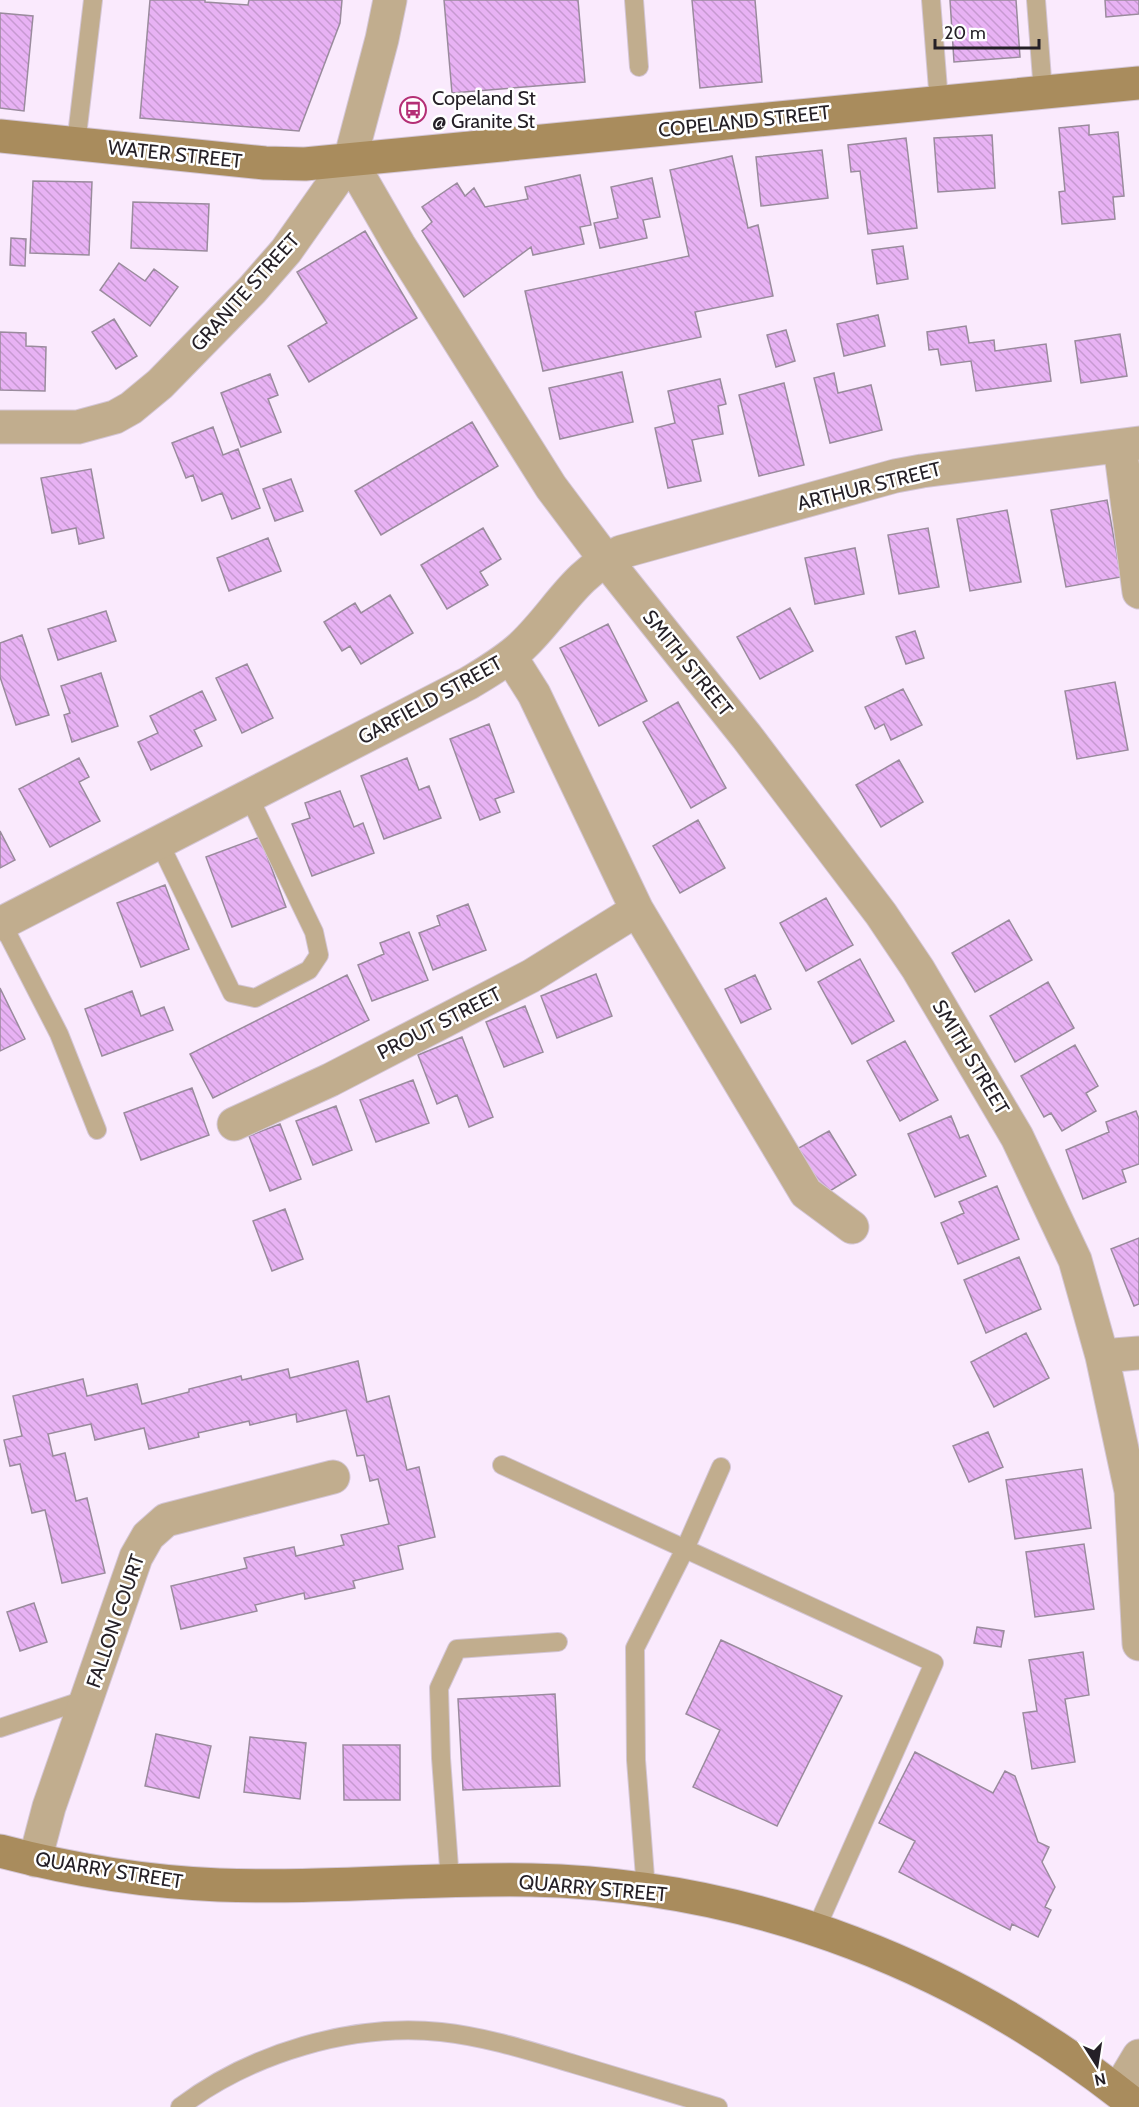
<svg xmlns="http://www.w3.org/2000/svg" width="1139" height="2107" viewBox="0 0 1139 2107" font-family="Cabin,sans-serif">
  <defs>
    <pattern id="building-back-hatch" width="6" height="6" patternUnits="userSpaceOnUse" patternTransform="scale(1.5)"><rect width="6" height="6" fill="#e8b2f4"/><path d="M-1 5l2 2M0 0l6 6M5-1l2 2" fill="none" stroke="#c799d1"/></pattern>
  </defs>
  <rect width="100%" height="100%" fill="#faeafd"/>
  <path fill="url(#building-back-hatch)" stroke="#9a8b9d" stroke-width="1.5" d="M150 0H205V2L248 5 249 0H342L340 23 299 131 140 118Z
    M444 0H578L585 82 452 93Z
    M692 0H755L762 82 700 88Z
    M950 0H1016L1020 57 954 62Z
    M1105 0H1139V14L1106 17Z
    M0 13 33 16 24 111 0 108Z
    M1089 125V135L1118 132 1124 196 1113 197 1115 219 1062 224 1059 192 1065 191 1059 128Z
    M992 135 995 188 938 192 934 138Z
    M906 138 917 228 868 234 860 171 851 172 848 145Z
    M822 150 828 198 761 206 756 157Z
    M732 156 748 228 758 225 773 296 695 312 701 337 543 371 525 291 689 256 670 170Z
    M580 175 591 225 580 227 584 244 533 255 531 247 464 297 422 231 432 222 422 207 457 183 465 196 474 188 485 207 528 199 525 187Z
    M652 178 660 217 643 220 647 238 600 248 594 223 618 218 611 187Z
    M33 181 92 182 89 255 30 253Z
    M133 202 209 204 207 251 131 248Z
    M365 231 417 318 309 382 288 346 327 323 297 272Z
    M11 238 26 239 25 266 10 265Z
    M903 246 908 279 877 284 872 250Z
    M119 263 145 281 154 269 178 287 150 326 100 290Z
    M878 315 885 346 844 356 837 324Z
    M114 319 137 356 116 369 92 332Z
    M966 326 969 343 994 340 995 351 1046 344 1051 381 976 391 971 361 941 365 938 349 929 350 927 332Z
    M786 330 795 361 776 367 767 335Z
    M0 332 26 333V346L46 347 45 391 0 390Z
    M1120 334 1127 376 1081 383 1075 341Z
    M622 372 633 422 560 439 549 388Z
    M834 373 838 393 871 385 882 430 830 443 814 378Z
    M270 374 278 395 268 399 281 432 241 447 221 393Z
    M720 379 726 404 718 406 723 434 692 440 701 481 668 488 655 428 675 423 668 391Z
    M784 383 804 465 759 476 739 395Z
    M472 422 498 466 381 535 355 491Z
    M213 427 223 455 238 449 260 508 232 519 222 493 202 501 193 475 186 478 172 443Z
    M91 469 104 538 79 544 76 528 52 533 41 478Z
    M291 479 303 511 275 521 263 489Z
    M1107 500 1121 577 1066 587 1051 510Z
    M1007 510 1021 582 970 591 957 519Z
    M483 528 501 559 480 572 488 585 447 609 421 565Z
    M928 528 939 587 899 594 888 535Z
    M268 538 281 571 229 591 217 558Z
    M855 548 864 594 815 604 805 558Z
    M390 595 413 633 361 664 350 646 342 651 324 622 355 603 361 613Z
    M790 608 813 651 760 679 737 637Z
    M106 611 116 641 58 660 48 629Z
    M608 624 647 701 599 726 560 648Z
    M915 631 924 658 906 664 896 637Z
    M22 635 49 715 16 725 0 677V643Z
    M247 664 273 718 242 733 216 678Z
    M101 673 118 726 72 742 64 715 70 713 61 686Z
    M1115 682 1128 750 1077 759 1065 691Z
    M903 689 922 725 891 740 884 724 875 729 865 707Z
    M202 691 216 720 194 730 202 746 151 770 138 742 158 733 150 716Z
    M678 702 726 788 691 808 643 722Z
    M489 724 514 792 495 799 500 812 480 820 450 739Z
    M79 758 89 777 79 782 100 821 50 847 19 789Z
    M407 758 419 790 429 786 441 818 384 839 361 776Z
    M899 760 923 802 881 827 856 785Z
    M340 791 354 827 363 823 374 853 312 876 292 824 310 818 305 803Z
    M698 820 725 868 680 893 653 846Z
    M0 831 15 860 0 868Z
    M260 837 286 907 232 927 206 857Z
    M165 885 189 949 141 967 117 903Z
    M826 898 853 945 806 971 780 923Z
    M468 904 486 950 433 970 419 933 440 925 437 916Z
    M1009 920 1032 960 975 992 952 953Z
    M409 932 428 980 372 1001 358 965 384 954 380 943Z
    M860 959 894 1021 852 1044 818 982Z
    M596 974 612 1016 557 1038 541 996Z
    M347 975 369 1020 213 1098 190 1054Z
    M755 975 771 1009 741 1023 725 989Z
    M1048 982 1074 1028 1015 1062 990 1016Z
    M0 988 25 1039 0 1051Z
    M132 991 141 1016 164 1007 173 1030 102 1056 85 1009Z
    M525 1006 543 1052 504 1067 486 1022Z
    M462 1037 493 1117 469 1127 457 1095 437 1104 418 1055Z
    M905 1041 938 1100 900 1121 867 1061Z
    M1075 1045 1098 1086 1086 1093 1096 1111 1062 1131 1051 1113 1044 1117 1021 1076Z
    M413 1080 429 1123 376 1142 360 1100Z
    M192 1088 209 1135 141 1160 124 1113Z
    M336 1106 352 1150 313 1165 296 1121Z
    M1136 1111 1139 1119V1164L1122 1170 1126 1182 1083 1199 1066 1150 1109 1132 1106 1122Z
    M951 1116 960 1138 968 1135 986 1176 935 1197 908 1134Z
    M280 1124 301 1179 270 1191 249 1136Z
    M829 1131 856 1175 825 1194 797 1149Z
    M997 1186 1019 1239 958 1264 941 1223 964 1213 959 1202Z
    M285 1209 303 1259 272 1271 253 1221Z
    M1139 1238V1304L1134 1306 1111 1249Z
    M1019 1257 1041 1309 986 1333 964 1280Z
    M1026 1333 1049 1378 994 1407 971 1362Z
    M358 1361 367 1402 389 1396 407 1470 419 1467 435 1537 398 1546 403 1569 353 1581 355 1588 305 1599 304 1593 255 1605 257 1611 181 1629 171 1586 247 1568 244 1558 294 1547 296 1556 344 1545 341 1535 389 1524 378 1479 370 1481 364 1455 357 1456 346 1410 297 1422 296 1414 250 1425 249 1421 198 1433 199 1437 149 1449 144 1428 95 1440 91 1424 48 1434 53 1456 65 1453 76 1501 87 1498 105 1573 62 1583 45 1510 32 1513 20 1464 10 1466 4 1440 22 1436 13 1396 83 1379 87 1396 137 1384 142 1404 189 1392V1389L241 1376 242 1380 288 1369 290 1378Z
    M988 1432 1003 1467 969 1482 953 1446Z
    M1082 1469 1091 1528 1015 1539 1006 1480Z
    M1084 1544 1094 1609 1035 1617 1026 1552Z
    M34 1603 47 1642 20 1651 7 1612Z
    M977 1627 1004 1631 1001 1647 974 1643Z
    M721 1640 842 1696 777 1826 693 1787 720 1730 686 1714Z
    M1083 1652 1089 1695 1065 1699 1075 1762 1032 1769 1023 1713 1037 1711 1029 1660Z
    M555 1694 560 1786 463 1790 458 1699Z
    M156 1734 211 1746 199 1798 145 1786Z
    M250 1737 306 1743 300 1799 244 1792Z
    M343 1745H400V1800H344Z
    M915 1752 993 1793 1005 1771 1015 1776 1038 1842 1049 1847 1042 1862 1055 1887 1045 1907 1051 1910 1038 1937 1012 1924 1010 1930 899 1872 915 1841 879 1823Z"/>
  <g fill="none" stroke-linecap="round" stroke-linejoin="round">
    <defs>
      <path id="service" d="M634 0 639 67
        M931 0 939 102
        M1036 0 1043 92
        M76 144 93 0
        M159 842 232 993 255 998 309 970 319 955 314 932 249 797
        M2 923 59 1034 97 1130
        M502 1465 934 1663 816 1929
        M0 1728 87 1699
        M450 1881 441 1758 439 1688 457 1649 558 1642
        M646 1890 636 1760 635 1648 685 1549 721 1467
        M180 2107C251 2053 352 2023 441 2032 487 2037 530 2051 574 2064 622 2078 670 2093 718 2107"/>
      <path id="minor" d="M350 160 399 245 551 487 605 559 747 737 881 914 918 969 1017 1137 1075 1260 1102 1356 1131 1491 1139 1644
        M0 427H78L115 417 131 408 160 384 252 290 286 251 350 160 382 39 390 0
        M1120 446 1139 592
        M510 656 534 694 637 910 806 1193 852 1227
        M0 924 469 683C487 672 506 661 522 646 558 612 573 574 621 552L895 476 922 471 1139 443
        M234 1124 330 1080 531 976 637 910
        M1102 1356 1139 1353
        M35 1860 49 1807 136 1557 148 1536 166 1520 333 1477
        M1118 2091 1139 2056"/>
      <path id="secondary" d="M0 136 265 163 305 164 1139 83
        M0 1851C72 1870 144 1882 219 1885 323 1889 427 1878 531 1880 754 1885 964 1967 1137 2107"/>
    </defs>
    <use href="#service" stroke="#d4c6d6" stroke-width="20"/>
    <use href="#minor" stroke="#d4c6d6" stroke-width="35"/>
    <use href="#secondary" stroke="#d4c6d6" stroke-width="35"/>
    <use href="#service" stroke="#c1ad8e" stroke-width="18"/>
    <use href="#minor" stroke="#c1ad8e" stroke-width="33"/>
    <use href="#secondary" stroke="#a98c5d" stroke-width="33"/>
  </g>
  <defs>
    <symbol id="bus-ring" viewBox="-11 -11 22 22"><circle r="9.5" fill="#fff" stroke="#b42f75" stroke-width="1.5"/><path d="M-5-6H5V4H4V6H2V4H-2V6H-4V4H-5ZM-3.5-4V0h7V-4ZM-3.5 1.2v1.5H-2V1.2ZM2 1.2v1.5H3.5V1.2Z" fill="#b42f75"/></symbol>
  </defs>
  <g fill-rule="evenodd">
    <use href="#bus-ring" x="398" y="95" width="30" height="30"/>
  </g>
  <g text-anchor="middle" dominant-baseline="central" stroke-width="5" stroke-linejoin="round" paint-order="stroke">
    <g font-size="20" fill="#252027" stroke="#fff" text-anchor="start">
      <text x="432" y="98">Copeland St<tspan x="432" dy="23">@ Granite St</tspan></text>
    </g>
    <g font-size="20" fill="#252027" stroke="#fff">
      <text transform="translate(744 121) rotate(-6)">COPELAND STREET</text>
      <text transform="translate(175 154) rotate(6)">WATER STREET</text>
      <text transform="translate(245 292) rotate(-48)">GRANITE STREET</text>
      <text transform="translate(869 486) rotate(-14)">ARTHUR STREET</text>
      <text transform="translate(688 663) rotate(51)">SMITH STREET</text>
      <text transform="translate(430 700) rotate(-29)">GARFIELD STREET</text>
      <text transform="translate(439 1023) rotate(-27)">PROUT STREET</text>
      <text transform="translate(971 1057) rotate(59)">SMITH STREET</text>
      <text transform="translate(115 1621) rotate(-71)">FALLON COURT</text>
      <text transform="translate(109 1870) rotate(9)">QUARRY STREET</text>
      <text transform="translate(593 1888) rotate(5)">QUARRY STREET</text>
    </g>
  </g>
  <g transform="translate(1097 2065) rotate(168)" stroke="#ffffff" stroke-width="4.5" paint-order="stroke">
  <path d="M0-4.5L10 22L0 15L-10 22Z" fill="#252027"/>
  <text y="-9" font-size="16" font-weight="bold" text-anchor="middle" fill="#252027">N</text>
  </g>
  <path d="M935 39v9h104v-9" fill="none" stroke="#252027" stroke-width="3"/>
  <text x="944" y="39" font-size="18" fill="#252027" stroke="#ffffff" stroke-width="4.5" paint-order="stroke">20 m</text>
</svg>
